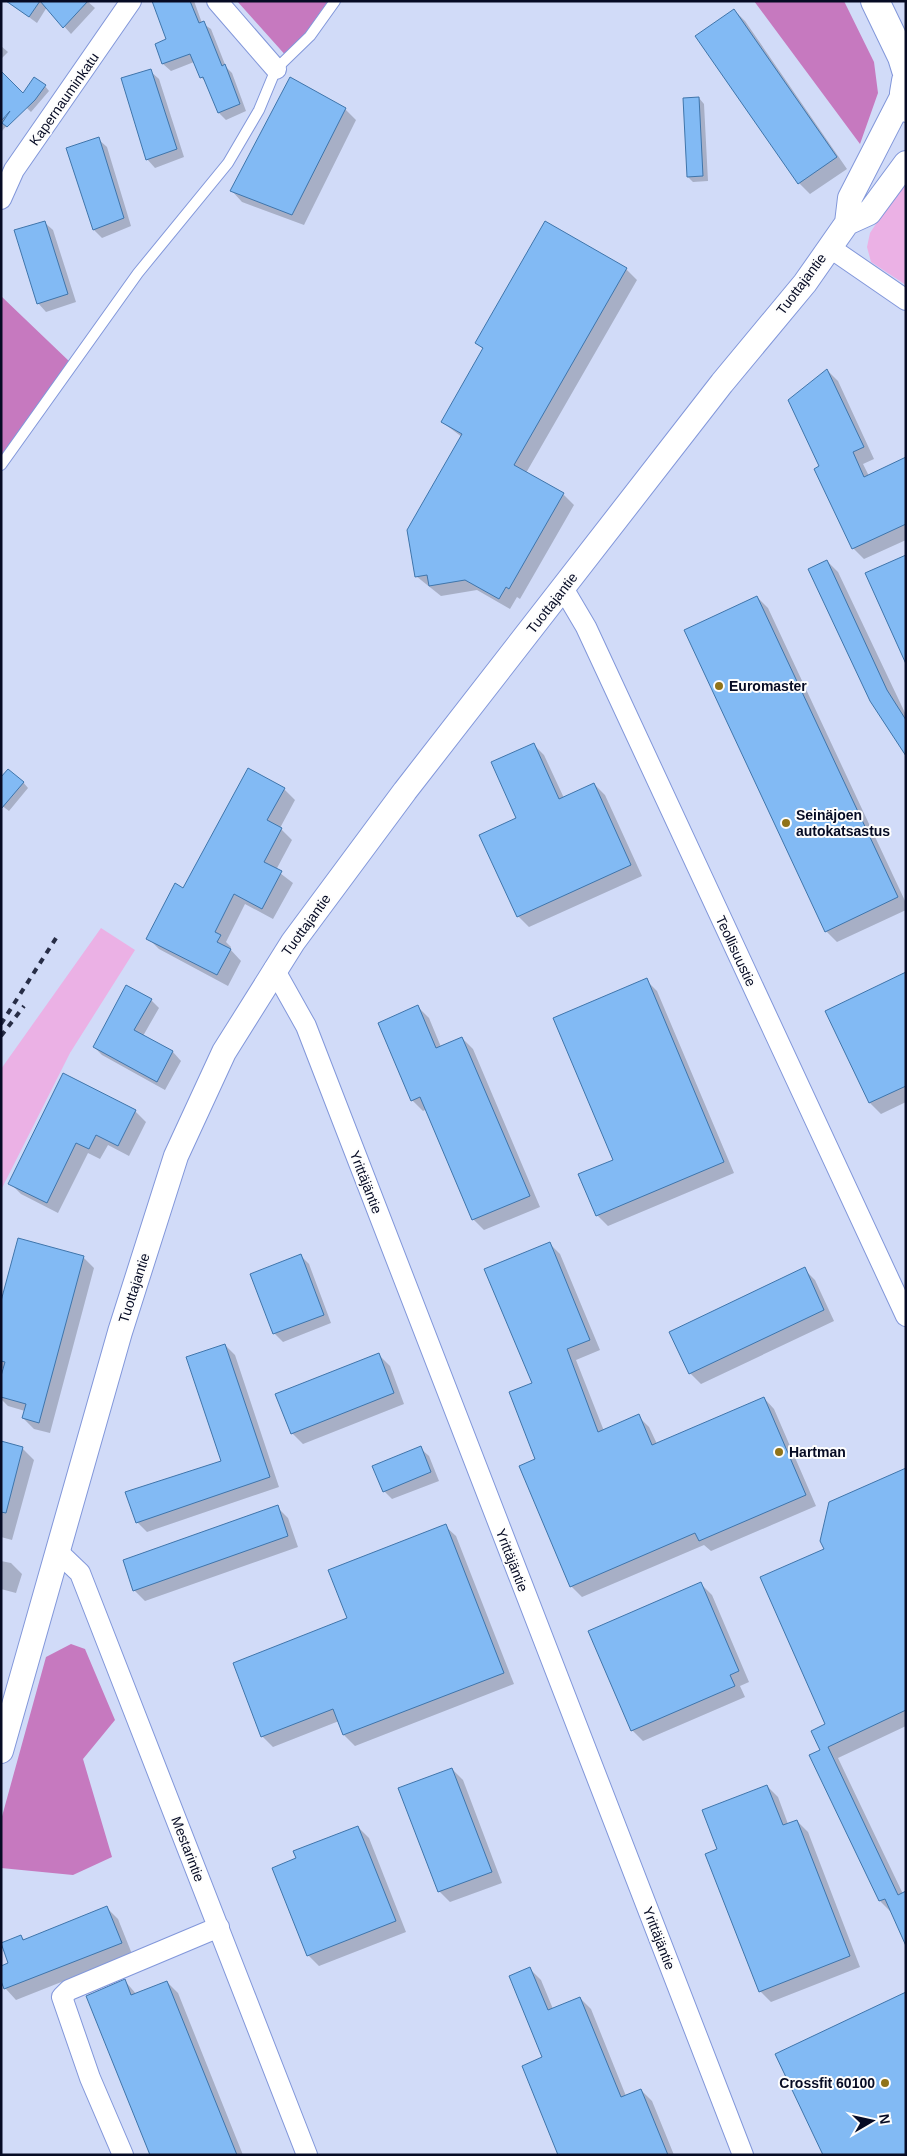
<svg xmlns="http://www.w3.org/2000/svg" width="907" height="2156" viewBox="0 0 907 2156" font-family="Helvetica,sans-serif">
  <rect width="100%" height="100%" fill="#d1dbf8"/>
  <path fill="#ebb1e5" d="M906 178V285L871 262 867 247 870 233Z
    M101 928 135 950 70 1053 1 1190V1069Z"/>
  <path fill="#c679bf" d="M237 1H328L288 58Z
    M754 1H844L874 62 878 93 860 144Z
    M1 296 71 363 1 462Z
    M71 1644 85 1649 115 1720 83 1759 112 1857 73 1875 1 1868V1820L46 1657Z"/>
  <path fill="#0003" d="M7 1H87L95 8 71 34 47 7 37 23Z
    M154 1H194L202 23 211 29 226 67 232 73 246 111 226 120 219 113 208 84 201 77 194 62 171 71 163 64 156 44 168 40Z
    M734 10 745 21 847 169 810 194 799 183Z
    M1 46 8 52 1 59Z
    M150 71 159 79 184 157 155 168 147 159Z
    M45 86 49 91 31 112 19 100Z
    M699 98 704 104 708 181 693 182 688 177Z
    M345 109 356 120 304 225 242 202 232 191Z
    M1 114 10 122 1 132Z
    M98 139 107 147 131 226 102 238 94 230Z
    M44 222 53 230 76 302 46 312 38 303Z
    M626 269 637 280 526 473 563 494 574 505 520 599 517 597 510 609 477 590 441 596 416 576 462 437 442 422 484 350 477 343Z
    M827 370 838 381 874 459 863 464 869 476 906 459V540L864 559 853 548 821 467Z
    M827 561 838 572 906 715V754Z
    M757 597 768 608 906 903V910L837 942 826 931Z
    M533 744 544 755 564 798 594 784 605 795 642 876 529 927 518 916V819Z
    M23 782 28 788 9 811 1 805Z
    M284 789 295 800 280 828 292 840 276 870 293 883 273 919 245 904 226 942 231 947 230 949 241 961 228 986 159 949 148 938 184 889Z
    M906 974V1102L881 1114 870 1103 827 1012Z
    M646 980 657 991 734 1173 608 1226 597 1215 615 1161Z
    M151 1000 159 1008 143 1036 173 1052 181 1061 165 1090 102 1055 94 1047Z
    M418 1007 429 1018 441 1047 462 1038 473 1049 540 1207 484 1230 473 1219 427 1109 423 1111 412 1100Z
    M64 1075 135 1111 146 1122 129 1156 108 1145 100 1159 88 1153 58 1213 21 1194 10 1183Z
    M549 1243 560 1254 600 1350 576 1360 604 1431 638 1416 649 1427 657 1444 764 1398 774 1409 816 1506 711 1551 704 1545 582 1597 571 1586 520 1467 536 1460 533 1384Z
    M301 1256 309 1264 331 1323 283 1342 275 1334 252 1274Z
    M83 1257 94 1268 50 1433 34 1429 23 1418 25 1411 8 1406 1 1399V1381L5 1369 1 1368V1306Z
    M804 1269 815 1280 834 1321 701 1384 690 1373Z
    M225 1345 235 1355 279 1487 147 1532 137 1522 223 1462Z
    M379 1355 390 1366 404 1404 303 1444 292 1433Z
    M1 1443 23 1449 34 1460 12 1540 1 1537Z
    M420 1448 429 1456 439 1481 392 1499 384 1491Z
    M906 1469V1726L838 1758 903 1894 891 1912 880 1901 821 1750 827 1724 825 1550Z
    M277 1507 288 1518 298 1547 145 1601 134 1590Z
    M445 1526 456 1536 514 1684 355 1746 344 1735 339 1721 273 1747 262 1736 349 1619Z
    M1 1561 11 1563 22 1574 16 1593 1 1589Z
    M701 1584 712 1595 749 1682 740 1686 745 1697 643 1741 632 1730Z
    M452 1769 463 1780 502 1883 450 1902 439 1891Z
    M767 1786 778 1797 788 1824 797 1821 808 1832 860 1967 771 2002 760 1991 719 1849Z
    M358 1827 369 1838 406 1932 319 1966 308 1955 297 1859Z
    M107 1908 118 1919 132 1954 16 2000 6 1989 1 1978 20 1936 25 1940Z
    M530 1969 541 1980 553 2009 580 1998 591 2009 626 2096 641 2090 652 2101 674 2155H559Z
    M125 1981 137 1995 167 1982 178 1993 243 2155H151Z"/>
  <path fill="#82baf4" stroke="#3f75ab" d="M6 1H88L63 28 40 1 29 17Z
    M152 1H190L199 23 204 21 222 66 225 64 240 104 218 113 203 77 200 78 190 54 162 64 155 44 166 39Z
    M734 9 837 157 798 184 695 36Z
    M151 69 177 149 146 160 121 78Z
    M1 71 23 93 34 77 46 85 35 100 7 127 2 123 10 111 1 121Z
    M290 77 346 108 292 215 230 191Z
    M699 97 703 176 687 177 683 98Z
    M99 137 124 218 93 230 66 148Z
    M45 221 68 294 37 304 14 230Z
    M545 221 627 268 514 465 564 493 509 589 506 587 499 599 465 580 429 586 427 575 415 577 407 530 462 434 441 422 483 348 475 343Z
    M827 369 864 447 853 452 864 477 906 457V524L852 549 814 469 819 466 788 400Z
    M906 555V664L865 573Z
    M827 560 887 690 906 720V756L870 701 808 569Z
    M757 596 898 897 825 932 684 630Z
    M534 743 559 799 594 783 631 865 517 917 479 835 516 818 491 762Z
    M248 768 285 788 267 820 282 828 264 862 282 871 262 909 234 894 215 932 221 935 217 942 231 949 217 975 146 939 175 883 183 888Z
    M8 769 24 782 1 809V777Z
    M906 972V1086L869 1103 825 1011Z
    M647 978 724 1162 596 1216 578 1174 613 1160 553 1018Z
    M126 985 152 999 134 1030 173 1051 157 1082 93 1047Z
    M418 1005 436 1048 462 1037 530 1196 472 1220 420 1097 411 1101 378 1023Z
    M63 1073 136 1110 118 1146 96 1135 89 1149 76 1143 47 1203 8 1184Z
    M18 1238 84 1256 39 1423 22 1418 26 1404 1 1397V1376L5 1362 1 1361V1301Z
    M550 1242 590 1340 567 1349 598 1432 639 1414 652 1445 764 1397 806 1495 699 1541 695 1533 570 1587 519 1466 535 1459 509 1392 532 1383 484 1269Z
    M301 1254 324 1315 273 1334 250 1274Z
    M805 1267 824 1310 689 1374 669 1332Z
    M225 1344 270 1477 136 1523 125 1492 221 1461 186 1357Z
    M379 1353 394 1393 291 1434 275 1394Z
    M1 1441 23 1447 6 1513 1 1512Z
    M421 1446 431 1472 383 1492 372 1466Z
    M906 1468V1710L828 1747 898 1895 906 1891V1946L885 1899 879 1901 809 1755 820 1750 811 1731 825 1724 760 1577 824 1549 820 1541 829 1502Z
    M278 1505 288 1536 133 1591 123 1560Z
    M446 1524 504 1673 343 1735 333 1709 261 1737 233 1663 347 1618 328 1570Z
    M701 1582 739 1671 730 1675 735 1686 631 1731 588 1631Z
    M452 1768 492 1872 438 1892 398 1788Z
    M767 1785 783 1825 797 1820 850 1956 759 1992 705 1854 717 1849 702 1810Z
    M358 1826 396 1921 307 1956 272 1868 296 1858 293 1851Z
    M107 1906 122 1943 4 1989 1 1981V1966L8 1963 1 1943 21 1935 23 1940Z
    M530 1967 548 2010 580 1997 621 2097 641 2089 668 2155H558L522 2066 542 2057 509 1976Z
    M125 1979 131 1995 167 1981 237 2155H150L86 1996Z
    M906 1992V2155H823L775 2054Z"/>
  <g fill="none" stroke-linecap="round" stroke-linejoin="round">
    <defs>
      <path id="service" d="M1 465 138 273 228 163 259 110 276 69 310 36 335 1"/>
      <path id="minor" d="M217 1 276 69
        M1 199 14 170 131 1
        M829 247 906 300
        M563 588 586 627 906 1316
        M274 969 306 1026 743 2155
        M57 1551 80 1573 307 2155
        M123 2155 90 2078 62 1997 69 1990 219 1927"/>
      <path id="tertiary" d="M847 223 850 198 904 93
        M1 1751 120 1332 176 1156 224 1052 293 942 405 791 722 383 805 283 847 223 869 213 906 163"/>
      <path id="secondary" d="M875 1 902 57 906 70
        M906 81 904 93 906 108"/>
    </defs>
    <use href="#service" stroke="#8297da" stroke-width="12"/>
    <use href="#minor" stroke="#8297da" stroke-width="22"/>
    <use href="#tertiary" stroke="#8297da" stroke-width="26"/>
    <use href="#secondary" stroke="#8297da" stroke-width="30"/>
    <use href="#service" stroke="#fff" stroke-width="10"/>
    <use href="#minor" stroke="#fff" stroke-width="20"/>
    <use href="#tertiary" stroke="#fff" stroke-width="24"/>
    <use href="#secondary" stroke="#fff" stroke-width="28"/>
    <path stroke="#272d46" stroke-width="4" stroke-dasharray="6 6" stroke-linecap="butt" d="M1 1024 58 935
      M1 1036 24 1006"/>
  </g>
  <g fill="#907319" stroke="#fdfdfd" stroke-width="2">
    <circle cx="719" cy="686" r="5"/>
    <circle cx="786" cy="823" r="5"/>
    <circle cx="779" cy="1452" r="5"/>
    <circle cx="885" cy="2083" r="5"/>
  </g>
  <g text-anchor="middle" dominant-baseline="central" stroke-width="4" stroke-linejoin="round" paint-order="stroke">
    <g font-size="14" fill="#060b24" stroke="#fdfdfd">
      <text transform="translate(64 99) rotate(-55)">Kapernauminkatu</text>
      <text transform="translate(801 284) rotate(-53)">Tuottajantie</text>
      <text transform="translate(552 603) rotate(-52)">Tuottajantie</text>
      <text transform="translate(306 925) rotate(-54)">Tuottajantie</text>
      <text transform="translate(736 951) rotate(65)">Teollisuustie</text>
      <text transform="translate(366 1182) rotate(69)">Yrittäjäntie</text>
      <text transform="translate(134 1288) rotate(-72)">Tuottajantie</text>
      <text transform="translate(512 1560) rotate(69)">Yrittäjäntie</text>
      <text transform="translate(188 1849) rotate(69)">Mestarintie</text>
      <text transform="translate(659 1938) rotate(69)">Yrittäjäntie</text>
    </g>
    <g font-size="14" font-weight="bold" fill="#060b24" stroke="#fdfdfd" text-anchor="start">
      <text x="729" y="686">Euromaster</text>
      <text x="796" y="815">Seinäjoen<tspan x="796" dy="16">autokatsastus</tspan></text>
      <text x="789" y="1452">Hartman</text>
      <text x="875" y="2083" text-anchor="end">Crossfit 60100</text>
    </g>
  </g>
  <rect width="907" height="2156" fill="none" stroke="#060b24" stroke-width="5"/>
  <g transform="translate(872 2121) rotate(81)" stroke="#fdfdfd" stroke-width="4" paint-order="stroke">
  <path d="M0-4L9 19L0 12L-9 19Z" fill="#060b24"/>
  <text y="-8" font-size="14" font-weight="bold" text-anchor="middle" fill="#060b24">N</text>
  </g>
</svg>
